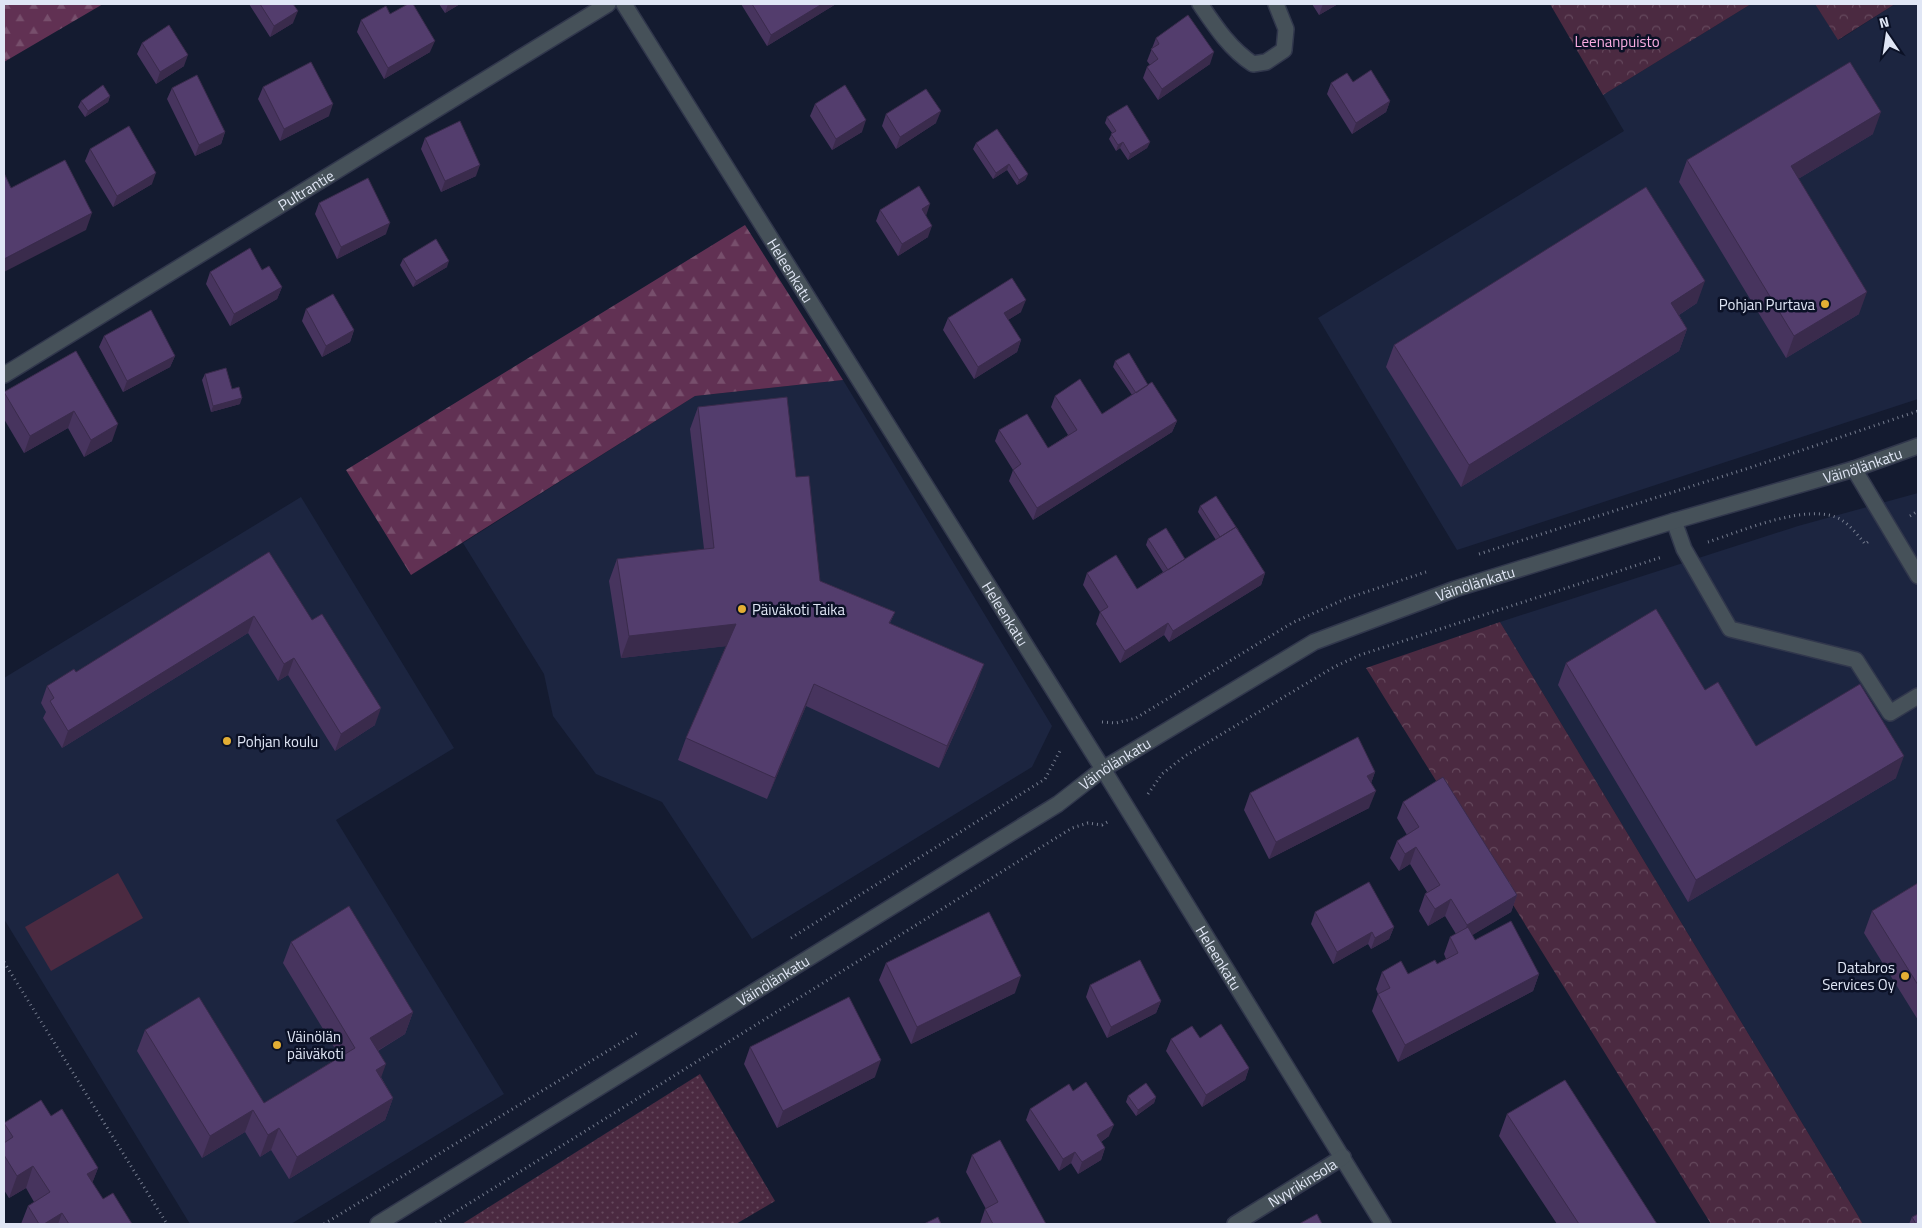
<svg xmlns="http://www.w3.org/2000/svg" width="1922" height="1228" viewBox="0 0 1922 1228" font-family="'Titillium Web',sans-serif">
  <defs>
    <pattern id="grass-dots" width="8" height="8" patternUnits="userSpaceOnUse" patternTransform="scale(1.25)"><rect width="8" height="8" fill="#4b2a41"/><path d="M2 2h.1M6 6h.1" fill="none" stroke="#65495d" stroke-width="1.8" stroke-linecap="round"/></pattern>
    <pattern id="forest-firs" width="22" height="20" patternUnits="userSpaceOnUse" patternTransform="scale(1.25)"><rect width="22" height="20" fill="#613153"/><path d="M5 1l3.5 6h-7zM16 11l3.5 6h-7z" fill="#774f6c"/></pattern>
    <pattern id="park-crowns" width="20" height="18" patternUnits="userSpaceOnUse" patternTransform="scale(1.25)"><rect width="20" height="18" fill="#4b2a41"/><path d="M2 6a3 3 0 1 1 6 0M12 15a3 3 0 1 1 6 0" fill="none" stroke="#65495d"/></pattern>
  </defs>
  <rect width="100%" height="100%" fill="#141b30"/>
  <path fill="#1c2540" d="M1751 4H1815L1839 40 1895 4H1918V399L1457 550 1318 318 1624 131 1603 95Z
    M843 380 1052 726 1032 767 752 939 662 802 596 774 553 716 544 674 463 543 695 396Z
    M1918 493V1224H1863L1500 622 1798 526Z
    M301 497 454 748 336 820 504 1094 291 1224H190L4 919V678Z"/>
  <path fill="url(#grass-dots)" d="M700 1074 775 1201 736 1224H462Z"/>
  <path fill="url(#forest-firs)" d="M4 4H103L4 62Z
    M745 225 843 380 695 396 411 575 346 470Z"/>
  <path fill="url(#park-crowns)" d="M1550 4H1751L1603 95Z
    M1815 4H1895L1838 40Z
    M1500 622 1863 1224H1711L1366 668Z"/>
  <path fill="#4b2a41" d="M118 873 143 918 51 971 25 927Z"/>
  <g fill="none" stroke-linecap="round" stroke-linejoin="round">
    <defs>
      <path id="service" d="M1674 521 1684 549 1730 629 1856 660 1890 713 1918 696"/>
      <g id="minor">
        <path id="s1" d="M624 4 1103 769 1383 1224"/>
        <path d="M1200 4C1215 26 1230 49 1253 64L1266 62 1284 50 1286 29 1276 4"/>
        <path id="s2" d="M4 375 608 4"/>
        <path d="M1854 469 1918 576"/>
        <path id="s3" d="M1235 1224 1343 1157"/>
      </g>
      <g id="tertiary">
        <path id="s4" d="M378 1224 1058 804 1103 769 1314 642 1455 589 1674 521 1854 469 1918 446"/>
      </g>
    </defs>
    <use href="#service" stroke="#31374c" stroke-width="18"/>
    <use href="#minor" stroke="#31374c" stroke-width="18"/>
    <use href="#tertiary" stroke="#31374c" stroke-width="18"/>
    <path stroke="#767d8f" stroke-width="3" stroke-dasharray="1 4" stroke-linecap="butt" d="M1910 516 1918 511
      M1708 542C1742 531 1808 502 1840 519 1850 525 1858 535 1865 544L1869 541
      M1479 554 1752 467 1918 411
      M1102 722 1116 723 1136 718 1292 623 1345 599 1426 572
      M1148 794 1162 774 1185 756 1334 667 1360 655 1662 557
      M791 938 1045 779 1061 749
      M4 962 167 1224
      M324 1224 637 1033
      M436 1224 1072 828 1088 823 1102 825 1109 821"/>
    <use href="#service" stroke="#465159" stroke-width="15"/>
    <use href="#minor" stroke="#465159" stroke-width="15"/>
    <use href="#tertiary" stroke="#465159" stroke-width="15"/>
  </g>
  <path fill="#47345e" d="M249 4H293V23L270 37Z
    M439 4H460L445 13Z
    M741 4H836L767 46Z
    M1312 4H1338L1319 15Z
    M390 14 430 52 384 79 357 32 361 20Z
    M1156 38 1210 64 1158 100 1143 78 1147 67 1150 65 1147 61Z
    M142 43 184 66 156 84 137 54Z
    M1331 83 1390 101 1386 112 1352 134 1327 94Z
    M263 87 329 116 280 141 258 99Z
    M172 88 225 132 221 144 195 156 167 99Z
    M110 96 108 102 85 117 78 107 81 101Z
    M815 104 862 132 832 150 810 116Z
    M886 114 936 123 896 149 882 126Z
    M1107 117 1150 142 1147 148 1128 160 1120 148 1116 151 1109 139 1112 133 1105 123Z
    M1873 134 1798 179 1859 314 1786 358 1679 182 1687 160Z
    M425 138 476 176 441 192 421 149Z
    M976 143 1028 174 1025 180 1017 185 1007 170 993 179 973 149Z
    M90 149 152 184 113 207 85 161Z
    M319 203 386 234 337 259 315 214Z
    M880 210 926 216 928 237 898 256 876 221Z
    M403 259 447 267 413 287 400 265Z
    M262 270 282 287 277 299 230 326 206 284 210 272Z
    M1697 303 1679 315 1687 329 1679 351 1461 487 1386 367 1394 345Z
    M306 309 354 330 350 342 322 357 302 321Z
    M1021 312 1008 320 1021 340 1017 352 974 379 943 330 948 318Z
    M104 336 175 356 170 367 123 392 99 347Z
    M76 351 112 441 84 457 68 428 24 453 4 419V392Z
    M1115 361 1148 385 1177 421 1172 432 1033 520 1009 481 1013 470 995 441 999 430 1048 448 1068 435 1051 407 1055 396 1102 414 1132 395 1113 367Z
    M205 374 232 389 240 404 211 412 202 380Z
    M698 407 796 477 820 581 895 612 890 623 976 686 939 768 806 706 767 799 678 760 686 738 726 646 621 658 609 581 617 559 704 549 690 429Z
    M1200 506 1265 573 1261 585 1169 642 1164 635 1120 663 1096 624 1100 612 1083 585 1087 573 1137 589 1163 572 1146 545 1148 539 1185 559 1216 540 1198 512Z
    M269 552 375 725 335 751 288 675 278 681 248 633 62 748 43 718 46 712 41 703 47 686 76 672Z
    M1566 663 1705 690 1756 746 1896 778 1688 902 1558 685Z
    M1375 772 1371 783 1369 808 1269 859 1244 810 1250 793Z
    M1403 802 1517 895 1511 912 1472 935 1475 940 1539 974 1533 991 1398 1062 1372 1011 1378 994 1376 989 1382 972 1408 974 1437 964 1446 959 1444 954 1450 937 1456 934 1445 916 1428 926 1419 911 1425 894 1427 892 1410 864 1399 871 1390 858 1397 841 1407 835 1397 818Z
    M1918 883V1020L1864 933 1872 911Z
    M1315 912 1394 927 1389 939 1371 949 1368 944 1333 964 1311 924Z
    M291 942 413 1012 405 1034 378 1051 381 1077 393 1098 385 1120 289 1179 271 1150 260 1157 245 1132 202 1158 137 1051 145 1030 264 1103 340 1057 283 963Z
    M886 963 1015 993 911 1044 879 980Z
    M1090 985 1161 1001 1156 1013 1107 1038 1086 997Z
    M1171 1039 1249 1068 1245 1080 1202 1107 1166 1051Z
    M750 1047 875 1077 777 1128 744 1064Z
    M1073 1091 1109 1136 1101 1142 1105 1148 1101 1160 1078 1174 1071 1163 1059 1171 1026 1120 1030 1109Z
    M1128 1096 1156 1097 1154 1103 1136 1116 1126 1102Z
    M1507 1114 1657 1224H1557L1499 1136Z
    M51 1116 98 1168 92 1183 103 1199 132 1224H21L28 1206 34 1202 26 1188 9 1198 4 1190V1123Z
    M972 1155 1046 1224H980L985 1209H986L966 1172Z
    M1912 1217 1918 1224H1909Z"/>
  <path fill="#3a2b4c" d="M448 4H460L445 13Z
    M822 4H836L767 46 771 35Z
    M1323 4H1338L1319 15Z
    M298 11 293 23 270 37 274 26Z
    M435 41 430 52 384 79 388 68Z
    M1214 52 1210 64 1158 100 1162 89Z
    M188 55 184 66 156 84 160 72Z
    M110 96 108 102 85 117 88 111Z
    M1390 101 1386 112 1352 134 1356 123Z
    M333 104 329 116 280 141 284 129Z
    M941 111 936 123 896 149 900 137Z
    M1881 112 1873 134 1783 188 1791 166Z
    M866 120 862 132 832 150 836 139Z
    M225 132 221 144 195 156 199 145Z
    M1123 142 1120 148 1116 151 1118 145Z
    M1150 142 1147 148 1128 160 1130 154Z
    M1009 164 1007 170 993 179 996 173Z
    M480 165 476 176 441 192 445 181Z
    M156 173 152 184 113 207 117 196Z
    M1028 174 1025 180 1017 185 1019 180Z
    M930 204 926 216 922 209Z
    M92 213 86 230 4 272V259Z
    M390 223 386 234 337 259 341 247Z
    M932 226 928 237 898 256 902 244Z
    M449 261 447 267 413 287 416 281Z
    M1705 281 1697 303 1663 325 1671 303Z
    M282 287 277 299 230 326 234 314Z
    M1867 292 1859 314 1786 358 1794 336Z
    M1026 300 1021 312 1000 325 1004 313Z
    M1687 329 1679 351 1461 487 1469 465Z
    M354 330 350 342 322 357 326 346Z
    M1021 340 1017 352 974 379 978 367Z
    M175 356 170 367 123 392 127 381Z
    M242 398 240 404 211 412 213 406Z
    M74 411 68 428 24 453 30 436Z
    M1177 421 1172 432 1033 520 1037 508Z
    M118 424 112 441 84 457 91 440Z
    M1265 573 1261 585 1169 642 1173 631Z
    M254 616 248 633 62 748 68 731Z
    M1168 623 1164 635 1120 663 1125 651Z
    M736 624 728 646 621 658 629 636Z
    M294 658 288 675 278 681 284 664Z
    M984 664 976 686 939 768 947 746Z
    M814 684 806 706 767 799 775 778Z
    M381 708 375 725 335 751 341 734Z
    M1904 756 1896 778 1688 902 1696 880Z
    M1375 772 1369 789 1367 776Z
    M1376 791 1369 808 1269 859 1276 842Z
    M1416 847 1410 864 1399 871 1405 854Z
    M1517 895 1511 912 1461 942 1467 925Z
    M1451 899 1445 916 1428 926 1435 909Z
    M1394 927 1389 939 1371 949 1375 938Z
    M1372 932 1368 944 1333 964 1337 952Z
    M1539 974 1533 991 1398 1062 1405 1045Z
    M1021 976 1015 993 911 1044 917 1027Z
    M1161 1001 1156 1013 1107 1038 1111 1027Z
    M413 1012 405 1034 362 1060 370 1038Z
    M881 1060 875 1077 777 1128 783 1111Z
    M386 1064 378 1086 376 1070Z
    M1249 1068 1245 1080 1202 1107 1206 1095Z
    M1156 1097 1154 1103 1136 1116 1138 1110Z
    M393 1098 385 1120 289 1179 297 1157Z
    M253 1110 245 1132 202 1158 210 1136Z
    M1114 1125 1109 1136 1093 1147 1097 1135Z
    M279 1128 271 1150 260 1157 268 1135Z
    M1105 1148 1101 1160 1078 1174 1082 1162Z
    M1075 1152 1071 1163 1059 1171 1063 1159Z
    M33 1166 26 1188 9 1198 17 1176Z
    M98 1168 90 1189 87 1174Z
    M62 1213 58 1224H44Z"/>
  <path fill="#533d6d" stroke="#3a2b4c" d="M260 4H293L298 11 274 26Z
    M408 4H413L435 41 388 68 361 20 386 6 390 14Z
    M752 4H822L771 35Z
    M1188 15 1214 52 1162 89 1147 67 1158 59 1151 49 1159 44 1156 38Z
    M169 25 188 55 160 72 142 43Z
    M311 62 333 104 284 129 263 87Z
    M1850 62 1881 112 1791 166 1867 292 1794 336 1687 160Z
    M1371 70 1390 101 1356 123 1331 83 1347 73 1353 82Z
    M197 75 225 132 199 145 172 88Z
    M103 85 110 96 88 111 81 101Z
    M845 85 866 120 836 139 815 104Z
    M926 89 941 111 900 137 886 114Z
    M1127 105 1150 142 1130 154 1123 142 1118 145 1111 134 1116 131 1107 117Z
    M460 121 480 165 445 181 425 138Z
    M129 126 156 173 117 196 90 149Z
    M997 129 1028 174 1019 180 1009 164 996 173 976 143Z
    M65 160 92 213 4 259V173L11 188Z
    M368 178 390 223 341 247 319 203Z
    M919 186 930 204 922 209 932 226 902 244 880 210Z
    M1646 187 1705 281 1671 303 1687 329 1469 465 1394 345Z
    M436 239 449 261 416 281 403 259Z
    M250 248 262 270 269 266 282 287 234 314 210 272Z
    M1012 278 1026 300 1004 313 1021 340 978 367 948 318Z
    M333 294 354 330 326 346 306 309Z
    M151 310 175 356 127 381 104 336Z
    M76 351 118 424 91 440 74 411 30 436 4 392Z
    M1129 353 1148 385 1136 393 1115 361Z
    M226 368 232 389 239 387 242 398 213 406 205 374Z
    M1080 379 1102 414 1152 382 1177 421 1037 508 1013 470 1021 464 999 430 1027 414 1048 448 1077 430 1055 396Z
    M787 397 796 477 809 476 820 581 895 612 889 623 984 664 947 746 814 684 775 778 686 738 736 624 629 636 617 559 714 548 698 407Z
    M1216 496 1238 530 1236 527 1220 537 1200 506Z
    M1236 527 1265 573 1173 631 1168 623 1125 651 1100 612 1108 607 1087 573 1116 555 1137 589Z
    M1166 528 1185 559 1168 570 1148 539Z
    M269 552 312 620 322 614 381 708 341 734 294 658 284 664 254 616 68 731 50 701 54 698 47 686 74 669 76 672Z
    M1656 609 1705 690 1718 682 1756 746 1860 684 1904 756 1696 880 1566 663Z
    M1358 737 1375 772 1367 776 1376 791 1276 842 1250 793Z
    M1443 777 1517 895 1467 925 1451 899 1435 909 1425 894 1440 885 1416 847 1405 854 1397 841 1419 827 1403 802Z
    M1369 882 1394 927 1375 938 1372 932 1337 952 1315 912Z
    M1918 883V985L1872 911Z
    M349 906 413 1012 370 1038 386 1064 376 1070 393 1098 297 1157 279 1128 268 1135 253 1110 210 1136 145 1030 199 997 264 1103 355 1048 291 942Z
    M989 912 1021 976 917 1027 886 963Z
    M1511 921 1539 974 1405 1045 1378 994 1390 988 1382 972 1401 961 1408 974 1435 960 1437 964 1458 953 1450 937 1468 927 1475 940Z
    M1140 960 1161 1001 1111 1027 1090 985Z
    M849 997 881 1060 783 1111 750 1047Z
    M1221 1024 1249 1068 1206 1095 1171 1039 1192 1026 1200 1038Z
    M1565 1080 1657 1224H1579L1507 1114Z
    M1086 1082 1114 1125 1097 1135 1105 1148 1082 1162 1075 1152 1063 1159 1030 1109 1069 1084 1073 1091Z
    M1146 1083 1156 1097 1138 1110 1128 1096Z
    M41 1100 51 1116 62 1109 98 1168 87 1174 103 1199 113 1193 132 1224H69L62 1213 44 1224H39L28 1206 50 1192 33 1166 17 1176 4 1155V1143L13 1137 4 1123Z
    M1000 1140 1046 1224H993L985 1209 998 1202 972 1155Z
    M1317 1214 1322 1224H1299Z
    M1918 1214V1224H1916L1912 1217Z
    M938 1217 941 1224H924Z"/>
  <g fill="#e3ae34" stroke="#0b1126" stroke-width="2">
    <circle cx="1825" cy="304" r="5"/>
    <circle cx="742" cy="609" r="5"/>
    <circle cx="227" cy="741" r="5"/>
    <circle cx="1905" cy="976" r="5"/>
    <circle cx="277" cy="1045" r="5"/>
  </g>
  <g text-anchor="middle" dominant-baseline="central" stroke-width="5" stroke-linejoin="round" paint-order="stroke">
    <g font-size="15" fill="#fbade2" stroke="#0b1126">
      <text x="1617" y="41">Leenanpuisto</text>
    </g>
    <g font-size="15" fill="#e0e6f5" stroke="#0b1126">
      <text stroke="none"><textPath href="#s2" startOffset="354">Pultrantie</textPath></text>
      <text stroke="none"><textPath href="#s1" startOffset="314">Heleenkatu</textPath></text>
      <text stroke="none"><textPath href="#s4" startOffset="1679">Väinölänkatu</textPath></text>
      <text stroke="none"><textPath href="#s4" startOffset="1274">Väinölänkatu</textPath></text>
      <text stroke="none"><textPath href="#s1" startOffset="719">Heleenkatu</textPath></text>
      <text stroke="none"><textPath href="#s4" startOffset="869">Väinölänkatu</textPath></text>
      <text stroke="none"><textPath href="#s1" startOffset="1124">Heleenkatu</textPath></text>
      <text stroke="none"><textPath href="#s4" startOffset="464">Väinölänkatu</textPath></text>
      <text stroke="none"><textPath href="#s3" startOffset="79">Nyyrikinsola</textPath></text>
    </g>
    <g font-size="15" fill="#e0e6f5" stroke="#0b1126" text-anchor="start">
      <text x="1815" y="304" text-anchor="end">Pohjan Purtava</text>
      <text x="752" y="609">Päiväkoti Taika</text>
      <text x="237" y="741">Pohjan koulu</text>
      <text x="1895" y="967" text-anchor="end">Databros<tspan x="1895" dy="17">Services Oy</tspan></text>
      <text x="287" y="1036">Väinölän<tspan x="287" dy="17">päiväkoti</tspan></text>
    </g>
  </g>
  <rect width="1922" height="1228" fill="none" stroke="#e0e6f5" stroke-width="10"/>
  <g transform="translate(1887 35) rotate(347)" stroke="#0b1126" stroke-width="4" paint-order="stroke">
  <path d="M0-4L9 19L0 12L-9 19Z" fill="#e0e6f5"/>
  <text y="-8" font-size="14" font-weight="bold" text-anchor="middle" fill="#e0e6f5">N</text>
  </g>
</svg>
